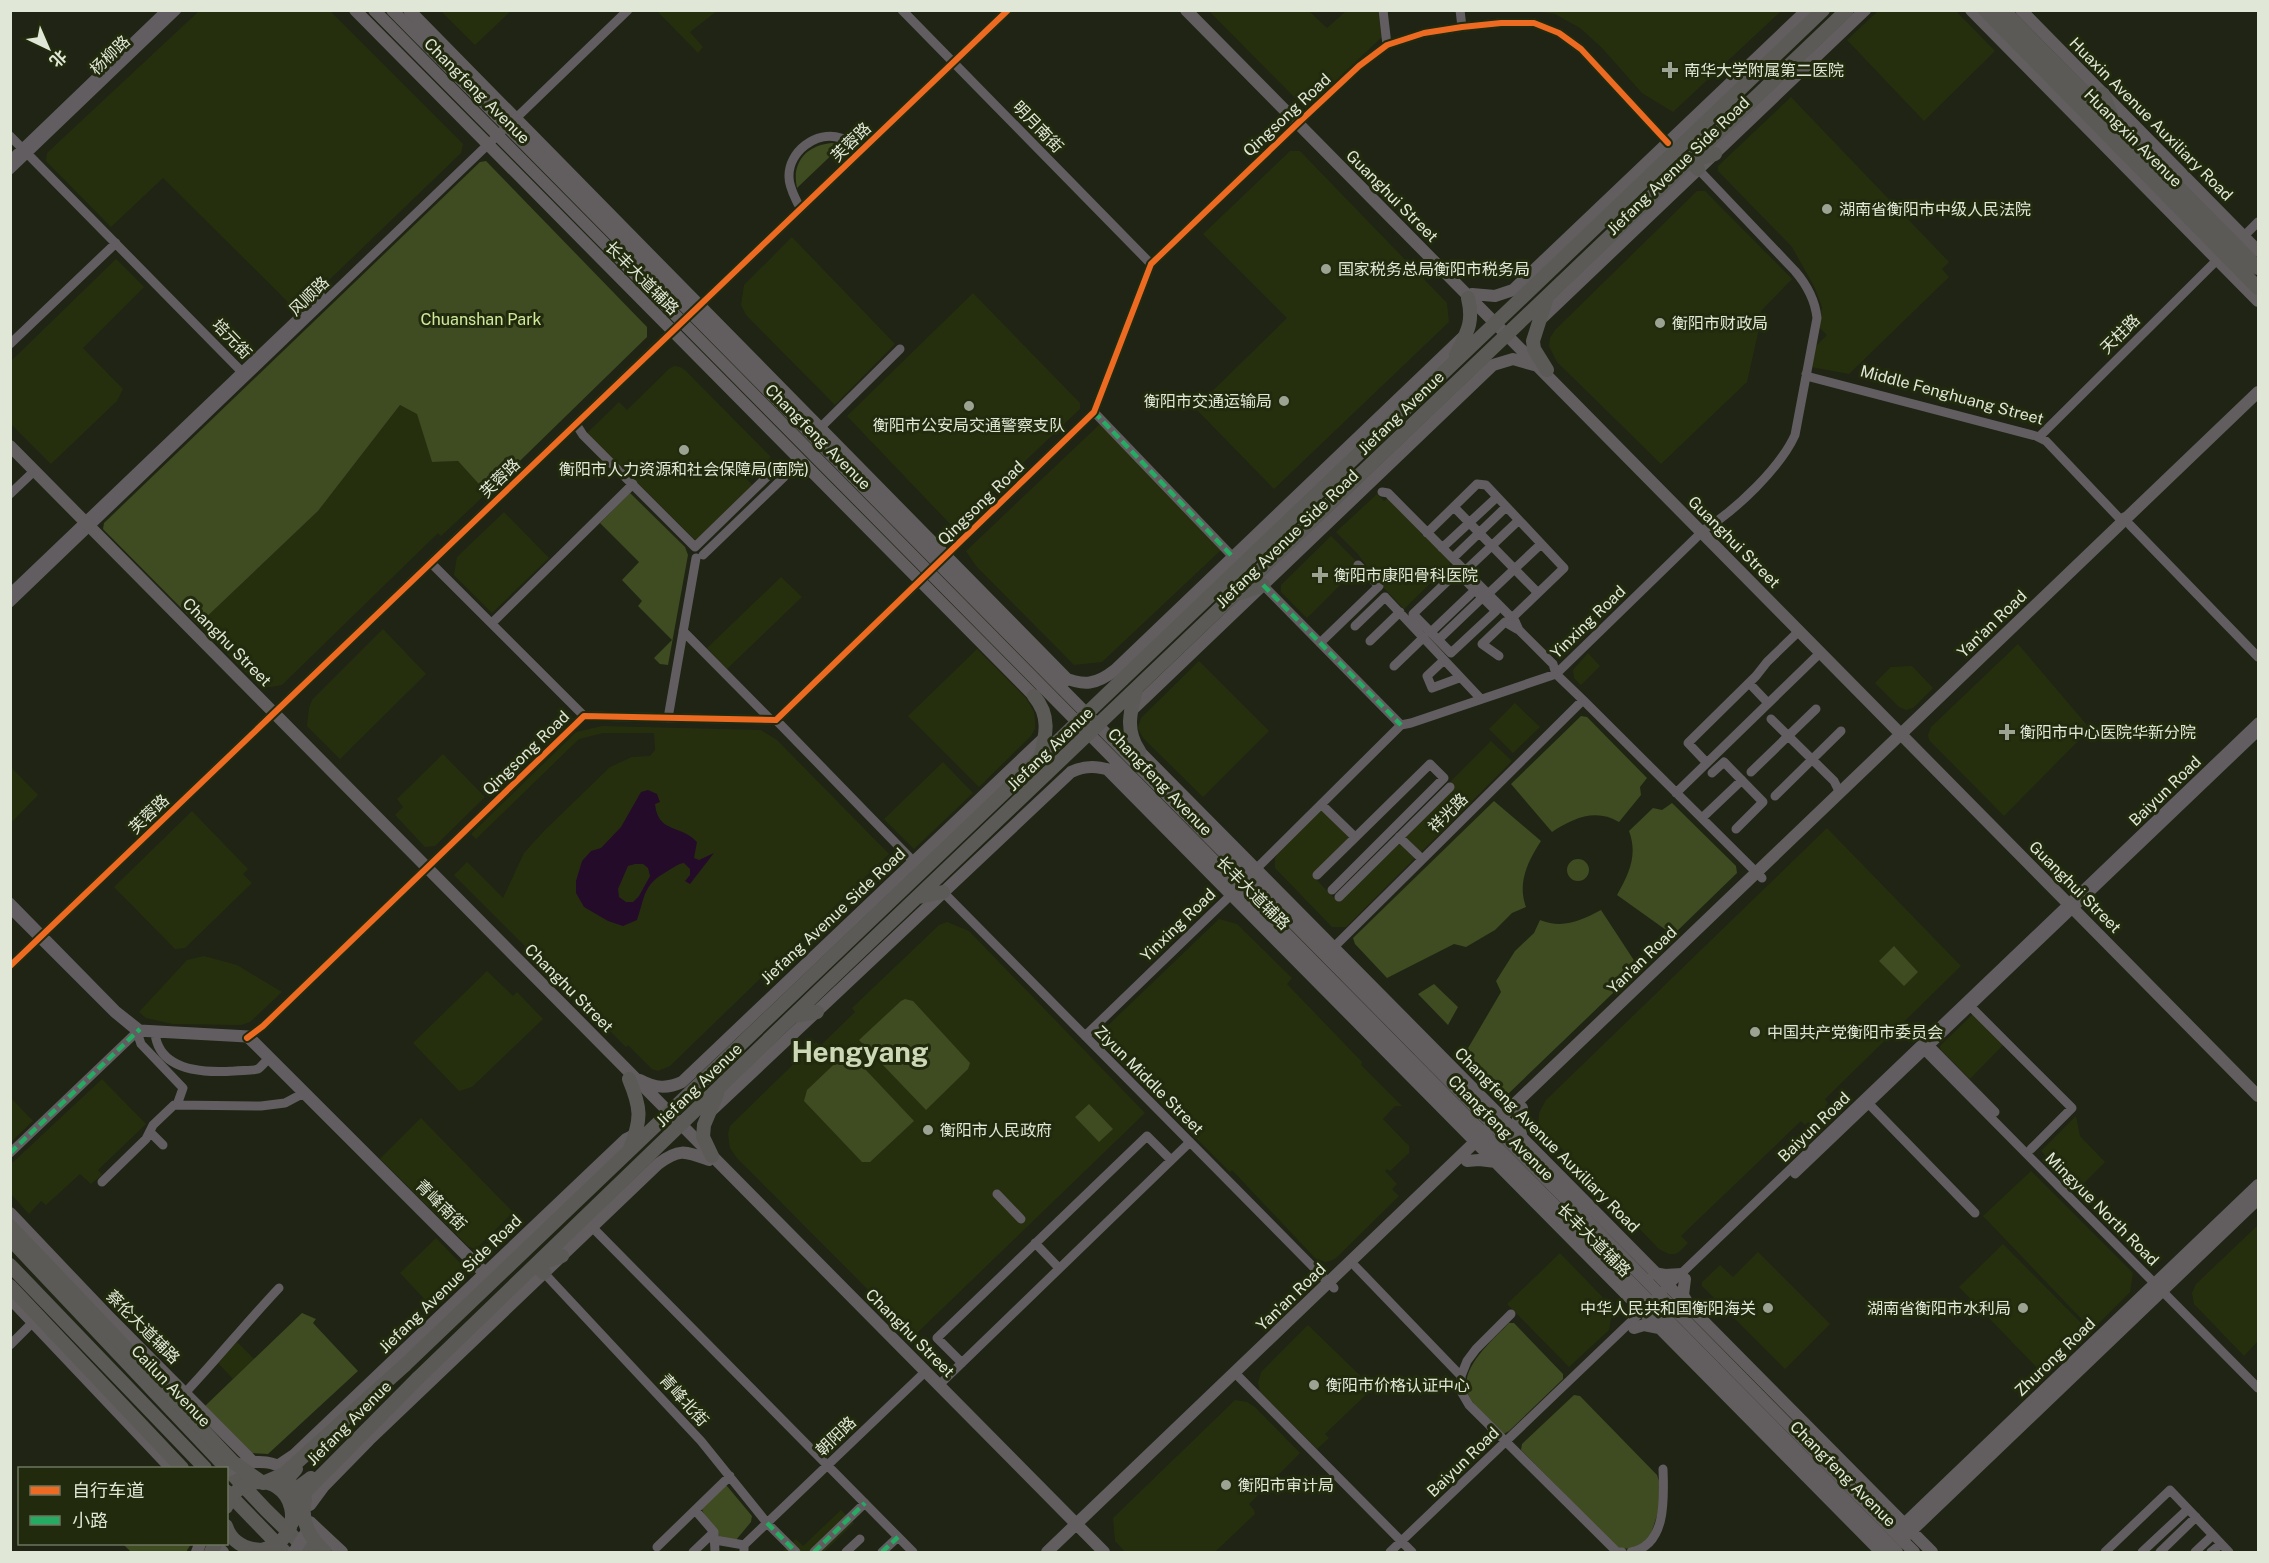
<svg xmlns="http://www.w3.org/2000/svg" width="2269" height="1563" viewBox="0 0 2269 1563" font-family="'Public Sans','Noto Sans SC',sans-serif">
  <rect width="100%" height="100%" fill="#1f2414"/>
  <path fill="#262f0d" d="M1879 10 1956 11 1995 51 1924 121 1847 40Z
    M199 11H330L463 144 461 153 297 311 163 178 111 227 46 161 47 153Z
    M441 11H511L475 45Z
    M657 11H717L690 32 703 47 698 53Z
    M1209 11H1309L1327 28 1346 11H1378L1382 37 1317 98 1304 107Z
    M1532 11 1781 10V11L1673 112 1642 93 1602 48 1580 28 1555 14Z
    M1791 97 1949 262 1942 269 1949 277 1849 374 1811 367 1814 348 1827 335 1819 327 1822 307 1815 288 1792 247 1718 171V166Z
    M1290 151H1300L1447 303 1449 322 1274 489 1195 408 1287 318 1203 234Z
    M1697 191H1705L1792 279 1761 311 1758 333 1747 382 1661 464 1557 362 1549 346 1550 338 1555 330Z
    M792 237 895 344 835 405 746 315 741 305 744 285Z
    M116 259 144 287 83 348 123 389 117 401 51 464 11 424V361Z
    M973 293 1080 403V409L961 522 950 524 847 416Z
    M674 366 680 367 685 370 771 457 747 479 753 486 696 541 587 433 619 402 627 410 669 369Z
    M400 405 417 413 432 462 458 461 487 493 441 536 438 533 282 685 265 688 260 687 198 625 318 511Z
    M1100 424 1221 550 1102 662 1074 665 976 566 966 551Z
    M1377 494 1384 501 1388 498 1452 562 1404 609 1381 585 1357 553 1336 532Z
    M504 512 549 558 492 613 454 575 457 557Z
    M1331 536 1360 565 1307 618 1281 592V585Z
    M781 577 802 597 727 669 707 648Z
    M383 629 426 674 340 759 307 726 309 708 312 700Z
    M2018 644 2086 724 2087 729 2085 734 2004 816 1929 740 1928 735 1931 727Z
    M977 649 1026 698 1034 712 1035 721V729L1031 736 979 787 908 716Z
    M1588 653 1600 666 1581 685 1574 678 1573 670Z
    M1199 661 1269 731 1203 797 1143 738 1138 728 1141 718Z
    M1912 666 1933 688 1913 708 1906 710 1899 707 1875 683 1891 667Z
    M1515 703 1540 727 1513 753 1489 729Z
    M602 726 761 730 777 740 889 854 670 1066 658 1071 652 1069 628 1045 626 1047 454 875 467 862 503 898 524 853 544 831 610 767 632 757 650 756 655 750 654 733H603L579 739 476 839 471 834 576 732Z
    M1491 741 1512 761 1346 927H1332L1275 868V858L1279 851 1322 809 1350 838 1313 876 1334 898Z
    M443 754 485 797 435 846 425 847 395 815 403 807 397 799Z
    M943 762 973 793 914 849 884 819Z
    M11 767 38 795 11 823Z
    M192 811 248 869 243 874 252 883 185 948 175 949 114 887Z
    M1827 828 1961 966 1825 1099 1828 1103 1825 1107 1830 1112 1814 1128 1808 1122 1805 1125 1801 1121 1681 1236 1688 1243 1679 1252 1675 1254H1669L1659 1249 1538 1124 1539 1113 1546 1100Z
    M1219 919 1237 924 1292 978 1287 984 1362 1062 1361 1065 1402 1106H1395L1383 1119 1409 1146V1153L1390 1171 1387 1169 1385 1171 1397 1184 1392 1189 1399 1196 1336 1258 1330 1261 1325 1262 1315 1258 1232 1170 1230 1172 1097 1039 1099 1034Z
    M947 922 969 931 1145 1113 914 1336 736 1157 730 1148 728 1134 730 1126 816 1042 820 1046 855 1012 852 1008 939 925Z
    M204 956 237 965 282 992 250 1022 241 1025 173 1024 146 1018 139 1012 187 960Z
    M487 971 513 996 517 992 543 1019 472 1087 459 1091 413 1043Z
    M1973 1014 2004 1044 1970 1079 1941 1050 1940 1046Z
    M102 1079 146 1124 98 1170 102 1175 91 1184 80 1174 46 1205 41 1201 29 1214 11 1194V1164Z
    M11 1098 33 1121 11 1142Z
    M2076 1116 2080 1136 2105 1162 2078 1189 2041 1151Z
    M421 1118 513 1212 476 1249 469 1247 380 1159Z
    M2031 1171 2133 1273 2130 1292 2092 1330 1983 1216Z
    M2258 1225V1341L2244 1356 2194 1304 2192 1293 2196 1284Z
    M436 1238 464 1267 429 1304 400 1273Z
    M2003 1244 2087 1329 2042 1373 1959 1287Z
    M1758 1252 1830 1324 1785 1369 1702 1286V1282L1720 1265 1733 1277Z
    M1560 1253 1613 1308 1609 1330 1569 1367 1507 1304Z
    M1308 1325 1373 1388 1325 1434 1329 1438 1317 1449 1260 1392 1258 1383 1261 1372Z
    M237 1342 254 1359 233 1379 218 1363Z
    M1235 1400 1247 1402 1255 1407 1300 1453 1249 1504 1254 1510 1255 1514 1215 1552H1125L1115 1541 1113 1518Z
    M841 1510 854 1523 824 1552H782L796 1539 803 1546Z"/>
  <path fill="#3f4b21" d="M832 143 842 145 797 188C791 162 807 145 832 143Z
    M486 161 647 327V337L487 493 458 461 432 462 417 414 400 405 318 511 198 625 103 529 104 523 480 162Z
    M630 493 685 547 688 555 668 665 660 664 654 658 672 640 638 606 642 601 622 580 639 562 600 523Z
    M1581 716 1587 717 1647 778 1640 787 1641 795 1619 822C1596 808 1573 818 1552 832L1511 784Z
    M1494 801 1541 841C1528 861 1517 883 1526 907L1512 913 1495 930 1466 947 1454 944 1387 978 1355 944 1353 938Z
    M1672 803 1736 866 1737 873 1673 935 1617 895C1629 874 1638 855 1629 831L1653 808 1662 810Z
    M1567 870a11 11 0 1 1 22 0a11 11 0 1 1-22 0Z
    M1601 910 1639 968 1508 1094H1502L1464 1055 1501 992 1496 981 1515 951 1534 933 1540 920C1563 929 1580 921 1601 910Z
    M1894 946 1918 972 1904 986 1879 961Z
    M1434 984 1458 1007 1448 1025 1418 994Z
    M905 999 913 1001 970 1063 968 1069 926 1110 859 1040 901 1001Z
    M848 1051 914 1121 870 1162H862L804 1101 807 1090Z
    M1089 1104 1113 1129 1099 1142 1075 1117Z
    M302 1313 316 1319 313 1323 358 1371 268 1454 251 1453 205 1406Z
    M1509 1323H1514L1563 1374V1379L1509 1431 1504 1434C1493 1423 1476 1410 1469 1396 1456 1370 1493 1340 1509 1323Z
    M1574 1395 1580 1396 1657 1475 1659 1481 1660 1506 1651 1534 1643 1543 1631 1549 1618 1548 1521 1450 1522 1444Z
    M724 1486H727L752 1516 751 1522 736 1540 719 1538C719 1526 705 1520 702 1509Z
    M123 1544H191L186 1552H131Z"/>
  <path fill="#240b2a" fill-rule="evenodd" d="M648 790 657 794 660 802 655 804C658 834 681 824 697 842L694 858 699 860 714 853 690 884 685 881 690 875V869L684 863C677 864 673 868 666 872 643 885 645 897 637 920L623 926 608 921 584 907 576 893V881L582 861 591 851 601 848 621 827 641 792ZM635 864H643L648 868 650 876 639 896 633 902H626L619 897 618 889 628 866Z"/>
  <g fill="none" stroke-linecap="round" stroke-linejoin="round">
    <path stroke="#625d61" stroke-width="9" d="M902 10 1151 264
      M1383 10 1387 45
      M1460 10 1462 27
      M512 122 628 10
      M10 136 245 375
      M10 160 166 10
      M10 170 177 10
      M798 204C794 195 789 187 789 177 788 152 816 130 841 138 847 140 852 144 858 147
      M2241 239 2258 222
      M696 309 1008 10
      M10 344 116 243
      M1806 374 1810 377 2036 436 2046 441 2121 520H2124V517
      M1094 412 1233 557
      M576 424 583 435 695 547 776 468 784 477 703 555
      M820 428 900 349
      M2039 437 2220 257
      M1382 492 1388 493 1515 621 1519 630 1553 664 1556 674 1583 700
      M10 494 31 474
      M1454 507 1538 593
      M2130 525 2258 657
      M1427 533 1477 484 1486 485 1564 568 1512 618
      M1442 548 1497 497
      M1453 558 1506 507
      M942 559 1094 412 1151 264 1297 124 1359 66 1387 45 1424 33 1462 27 1501 23H1534L1559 33 1581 49 1668 143
      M434 566 584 716
      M1465 571 1519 520
      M1457 572 1496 611 1451 653 1413 614Z
      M1263 585 1401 725
      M10 593 321 296
      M1488 594 1541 544
      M10 603 502 131
      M492 623 633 484
      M1355 626 1385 597 1481 699
      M683 631 771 720
      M1431 632 1475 590
      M1438 640 1483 597
      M1370 641 1400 612
      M1320 643 1379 586 1358 565
      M1499 656 1482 644 1505 622 1517 629
      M1444 660 1427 676 1432 688 1459 678
      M1394 666 1424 637
      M1749 683 1768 703
      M668 718 696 558
      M1771 719 1834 781 1840 793
      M776 720 914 862
      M1707 763 1688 743 1756 676 1767 662 1799 631
      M1751 772 1816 709
      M1712 773 1724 762 1763 802 1736 829
      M1676 793 1820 653
      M1775 796 1841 731
      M1322 805 1355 837
      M1702 818 1742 780
      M1399 837 1422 859
      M1252 873 1401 725 1411 723 1556 674 1705 529C1736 510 1780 468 1795 435L1817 318C1815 299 1807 285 1795 271L1698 169
      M1317 875 1430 764 1444 778 1332 890
      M943 892 1334 1288
      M1339 897 1450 787
      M10 902 116 1010 140 1029 249 1035 489 1275
      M10 909 114 1013 137 1032 247 1038 487 1278
      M1334 947 1583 700 1762 878
      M10 966 686 318
      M1971 1007 2072 1108 2031 1149
      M137 1032 141 1044 183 1088 177 1105
      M155 1033C159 1072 205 1073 234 1071 241 1070 252 1071 258 1069 261 1067 265 1062 268 1059
      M1085 1036 1234 892
      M247 1038 263 1026 584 716 776 720 924 577
      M1930 1046 1995 1112
      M1925 1051 2258 1388
      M1869 1104 1975 1213
      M150 1132 163 1145
      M10 1153 140 1029
      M1795 1174 2258 732
      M102 1182 146 1139 153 1125 174 1105 261 1106 285 1103 302 1094
      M997 1194 1021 1219
      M592 1227 913 1552
      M1035 1243 1059 1268
      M1356 1267 1461 1376
      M544 1273 701 1441 767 1523 744 1545V1552
      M1511 1314 1476 1349 1467 1361 1461 1376 1462 1393 1469 1405 1617 1552H1622
      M10 1345 33 1322
      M962 1363 937 1338 1147 1136 1171 1160
      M1235 1373 1412 1552
      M939 1385 1190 1142
      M185 1393C217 1359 246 1323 279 1288
      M695 1510 714 1532 715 1552
      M715 1540 744 1545
      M657 1547 730 1476
      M693 1552 714 1532
      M796 1552 767 1523 925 1372
      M814 1552 865 1503
      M846 1552 860 1539
      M882 1552 898 1537
      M1390 1552 2258 722
      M1631 1552C1667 1545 1664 1498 1663 1469
      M2105 1552 2170 1490 2229 1552
      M2142 1552 2188 1509
      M2160 1552 2196 1517
      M2195 1552 2213 1535
      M2211 1552 2221 1544"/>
    <path stroke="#625e5f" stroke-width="12" d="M355 10 1034 696
      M374 10 1897 1552
      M392 10 1914 1552
      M409 10 1068 680
      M1186 10 2258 1096
      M1971 10 2258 301
      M2021 10 2258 251
      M1472 294 1495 296 1513 290 1807 10
      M1539 321 1865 10
      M10 446 1104 1552
      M1062 677C1084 686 1096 685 1115 670L1463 337
      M1130 712 1493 365 1513 359 1534 365
      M1139 751 1932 1552
      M1108 770 1881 1552
      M640 1080C655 1088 667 1089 682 1082L1045 737
      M710 1112 1071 772C1086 765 1098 766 1113 771
      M1521 1134 1517 1122 1522 1108
      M1467 1161 1479 1160 1496 1162
      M10 1213 108 1316 253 1462
      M1654 1273 1665 1275 1682 1274
      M1685 1279 1683 1295 1688 1304
      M10 1298 171 1468
      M1634 1328 1644 1325 1659 1328
      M245 1463C260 1461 273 1461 286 1470
      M279 1465 294 1455 626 1139 636 1134 642 1136
      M310 1505 324 1486 369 1440 658 1164C679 1148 685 1151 709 1160
      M310 1522 342 1552
      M1900 1528 2258 1185
      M1907 1535 2258 1199
      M215 1544 223 1552
      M197 1552 200 1544
      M1047 1552 2258 392"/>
    <path stroke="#5b5a57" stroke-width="14" d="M1985 10 2258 288
      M2003 10 2258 268
      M2103 94 2112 118
      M1698 169 1691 161 1715 154
      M1546 300 1533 341 1534 349 1547 370
      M1456 355C1467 332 1474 323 1468 298
      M1241 593 1263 585
      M1136 690C1130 712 1125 731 1139 751
      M1034 696C1051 716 1046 735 1040 759
      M919 897 943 892
      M794 1016 817 1012
      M629 1079C641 1108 642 1118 630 1149
      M712 1156 703 1137 704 1125 717 1094
      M10 1226 108 1329
      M10 1239 266 1510 309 1552
      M10 1265 205 1468
      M544 1273 536 1265 562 1256
      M10 1286 182 1468
      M405 1365 1823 10
      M418 1378 825 985 1847 10
      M226 1491 285 1552
      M226 1526C231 1542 245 1549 261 1550"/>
    <path stroke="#625e5f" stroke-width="12" d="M226 1472 244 1463
      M294 1552 307 1531"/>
    <path stroke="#5b5a57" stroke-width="14" d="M108 1329 233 1462 263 1483 284 1474 405 1365
      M296 1469 289 1477 290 1487 296 1489 311 1478
      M305 1499C300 1521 309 1537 325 1552
      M226 1507C230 1496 238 1488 249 1484 293 1470 313 1539 261 1550
      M292 1523 296 1506 307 1490 418 1378
      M211 1552 215 1544"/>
    <path stroke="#26ab63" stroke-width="4.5" stroke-dasharray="9 4.5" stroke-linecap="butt" d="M1094 412 1233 557
      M1263 585 1401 725
      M10 1153 140 1029
      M767 1523 796 1552
      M814 1552 865 1503
      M882 1552 898 1537"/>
    <defs>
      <path id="cycleway" d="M10 966 1008 10
        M247 1038 263 1026 584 716 776 720 1094 412 1151 264 1297 124 1359 66 1387 45 1424 33 1462 27 1501 23H1534L1559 33 1581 49 1668 143"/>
    </defs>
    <use href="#cycleway" stroke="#222a0e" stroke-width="10"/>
    <use href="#cycleway" stroke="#ed6a23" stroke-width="6"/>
  </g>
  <g fill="#9da392" stroke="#222a0e" stroke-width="2">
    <path d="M1667 61h6v6h6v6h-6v6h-6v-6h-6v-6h6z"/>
    <circle cx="1827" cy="209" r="6"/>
    <circle cx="1326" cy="269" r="6"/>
    <circle cx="1660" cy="323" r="6"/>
    <circle cx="1284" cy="401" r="6"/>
    <circle cx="969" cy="406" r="6"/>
    <circle cx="684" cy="450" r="6"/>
    <path d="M1317 566h6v6h6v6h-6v6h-6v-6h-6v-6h6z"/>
    <path d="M2004 723h6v6h6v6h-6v6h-6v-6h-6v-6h6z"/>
    <circle cx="1755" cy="1032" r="6"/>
    <circle cx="928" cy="1130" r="6"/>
    <circle cx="1768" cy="1308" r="6"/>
    <circle cx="2023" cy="1308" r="6"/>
    <circle cx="1314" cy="1385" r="6"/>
    <circle cx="1226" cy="1485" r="6"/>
  </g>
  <g text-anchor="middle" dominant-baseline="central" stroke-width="6" stroke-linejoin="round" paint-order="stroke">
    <g font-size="16" fill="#e1e7d6" stroke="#222a0e">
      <text transform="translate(110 55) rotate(-44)">杨柳路</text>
      <text transform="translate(477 91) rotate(45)">Changfeng Avenue</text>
      <text transform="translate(1287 115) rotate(-43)">Qingsong Road</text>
      <text transform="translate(2151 119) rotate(45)">Huaxin Avenue Auxiliary Road</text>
      <text transform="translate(1038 127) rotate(46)">明月南街</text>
      <text transform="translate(2133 138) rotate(45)">Huangxin Avenue</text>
      <text transform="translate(851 142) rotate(-44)">芙蓉路</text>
      <text transform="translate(1678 166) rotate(-44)">Jiefang Avenue Side Road</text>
      <text transform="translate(1392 196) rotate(45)">Guanghui Street</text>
      <text transform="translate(642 278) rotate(45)">长丰大道辅路</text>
      <text transform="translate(309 296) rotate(-44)">风顺路</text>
      <text transform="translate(2120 334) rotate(-45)">天柱路</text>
      <text transform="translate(232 339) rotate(46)">培元街</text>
      <text transform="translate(1952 395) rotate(15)">Middle Fenghuang Street</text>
      <text transform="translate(1401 413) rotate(-44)">Jiefang Avenue</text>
      <text transform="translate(818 437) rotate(45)">Changfeng Avenue</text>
      <text transform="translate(500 478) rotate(-44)">芙蓉路</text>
      <text transform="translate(981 503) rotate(-44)">Qingsong Road</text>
      <text transform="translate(1287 539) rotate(-44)">Jiefang Avenue Side Road</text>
      <text transform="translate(1734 542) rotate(45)">Guanghui Street</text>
      <text transform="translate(1588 622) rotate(-44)">Yinxing Road</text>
      <text transform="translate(1992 624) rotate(-44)">Yan'an Road</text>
      <text transform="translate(227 642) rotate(45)">Changhu Street</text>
      <text transform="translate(1050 749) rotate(-44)">Jiefang Avenue</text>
      <text transform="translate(526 753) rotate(-44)">Qingsong Road</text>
      <text transform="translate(1160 782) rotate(46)">Changfeng Avenue</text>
      <text transform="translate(2165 791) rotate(-44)">Baiyun Road</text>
      <text transform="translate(1448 813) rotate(-45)">祥光路</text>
      <text transform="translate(149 814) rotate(-44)">芙蓉路</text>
      <text transform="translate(2075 887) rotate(45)">Guanghui Street</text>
      <text transform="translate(1253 893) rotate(45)">长丰大道辅路</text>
      <text transform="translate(833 916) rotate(-43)">Jiefang Avenue Side Road</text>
      <text transform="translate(1178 925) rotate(-44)">Yinxing Road</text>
      <text transform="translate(1642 960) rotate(-44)">Yan'an Road</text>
      <text transform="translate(569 988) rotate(45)">Changhu Street</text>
      <text transform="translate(1149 1080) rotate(45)">Ziyun Middle Street</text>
      <text transform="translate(699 1085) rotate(-44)">Jiefang Avenue</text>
      <text transform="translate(1814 1127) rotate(-44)">Baiyun Road</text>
      <text transform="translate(1501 1128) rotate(45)">Changfeng Avenue</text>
      <text transform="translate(1547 1140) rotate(45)">Changfeng Avenue Auxiliary Road</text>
      <text transform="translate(441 1205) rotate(45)">青峰南街</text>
      <text transform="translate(2102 1209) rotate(45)">Mingyue North Road</text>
      <text transform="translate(1594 1240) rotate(45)">长丰大道辅路</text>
      <text transform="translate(450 1284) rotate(-44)">Jiefang Avenue Side Road</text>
      <text transform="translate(1291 1297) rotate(-44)">Yan'an Road</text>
      <text transform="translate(143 1327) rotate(45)">蔡伦大道辅路</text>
      <text transform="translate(910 1333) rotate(45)">Changhu Street</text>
      <text transform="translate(2055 1357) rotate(-44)">Zhurong Road</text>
      <text transform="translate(171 1386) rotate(46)">Cailun Avenue</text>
      <text transform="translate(684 1400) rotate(48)">青峰北街</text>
      <text transform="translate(349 1423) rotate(-45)">Jiefang Avenue</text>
      <text transform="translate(836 1436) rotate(-44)">朝阳路</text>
      <text transform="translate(1463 1462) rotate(-44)">Baiyun Road</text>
      <text transform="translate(1843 1474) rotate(45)">Changfeng Avenue</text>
    </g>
    <g font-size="16" fill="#e1e7d6" stroke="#222a0e" text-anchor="start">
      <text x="1684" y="70">南华大学附属第二医院</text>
      <text x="1839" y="209">湖南省衡阳市中级人民法院</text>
      <text x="1338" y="269">国家税务总局衡阳市税务局</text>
      <text x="1672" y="323">衡阳市财政局</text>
      <text x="1272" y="401" text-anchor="end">衡阳市交通运输局</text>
      <text x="969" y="425" text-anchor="middle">衡阳市公安局交通警察支队</text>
      <text x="684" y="469" text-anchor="middle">衡阳市人力资源和社会保障局(南院)</text>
      <text x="1334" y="575">衡阳市康阳骨科医院</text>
      <text x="2020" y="732">衡阳市中心医院华新分院</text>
      <text x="1767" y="1032">中国共产党衡阳市委员会</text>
      <text x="940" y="1130">衡阳市人民政府</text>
      <text x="1756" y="1308" text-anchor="end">中华人民共和国衡阳海关</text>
      <text x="2011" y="1308" text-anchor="end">湖南省衡阳市水利局</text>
      <text x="1326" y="1385">衡阳市价格认证中心</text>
      <text x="1238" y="1485">衡阳市审计局</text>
    </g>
    <g font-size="16" fill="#d0ea9c" stroke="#222a0e">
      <text x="481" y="319">Chuanshan Park</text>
    </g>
    <g font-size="28" font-weight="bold" fill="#ccd8b6" stroke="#222a0e">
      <text x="860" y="1051">Hengyang</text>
    </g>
  </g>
  <rect width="2269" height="1563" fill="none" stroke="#e1e7d6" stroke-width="24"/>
  <rect x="18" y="1467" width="210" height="78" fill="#222a0e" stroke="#6e765e" stroke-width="1.5"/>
  <rect x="30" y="1486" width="30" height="9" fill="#ed6a23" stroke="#6e765e" stroke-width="1.5"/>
  <text x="72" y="1497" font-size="18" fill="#e1e7d6">自行车道</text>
  <rect x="30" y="1516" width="30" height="9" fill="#26ab63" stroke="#6e765e" stroke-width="1.5"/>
  <text x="72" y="1527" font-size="18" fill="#e1e7d6">小路</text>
  <g transform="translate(48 48) rotate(136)" stroke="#222a0e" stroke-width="4.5" paint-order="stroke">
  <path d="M0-4.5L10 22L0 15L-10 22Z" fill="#e1e7d6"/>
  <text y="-9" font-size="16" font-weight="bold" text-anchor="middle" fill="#e1e7d6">北</text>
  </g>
</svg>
